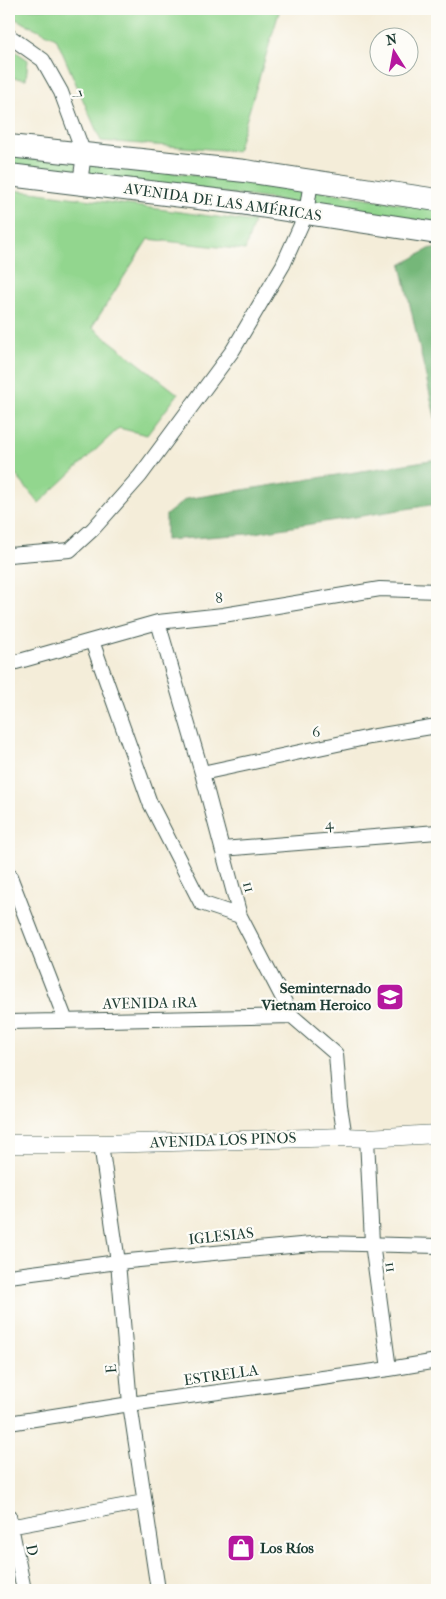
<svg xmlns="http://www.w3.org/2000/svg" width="446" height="1599" viewBox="0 0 446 1599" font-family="'IM FELL French Canon',serif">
  <rect width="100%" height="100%" fill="#fdfcf7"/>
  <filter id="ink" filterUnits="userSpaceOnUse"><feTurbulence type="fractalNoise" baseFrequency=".02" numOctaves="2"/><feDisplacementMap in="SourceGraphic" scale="10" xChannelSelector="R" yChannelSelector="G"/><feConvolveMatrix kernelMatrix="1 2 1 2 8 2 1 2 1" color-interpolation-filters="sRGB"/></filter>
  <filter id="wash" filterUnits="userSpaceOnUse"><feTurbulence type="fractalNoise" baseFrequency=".0096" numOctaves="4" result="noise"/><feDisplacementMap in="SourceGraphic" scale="20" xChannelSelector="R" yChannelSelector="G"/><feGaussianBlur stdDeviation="1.12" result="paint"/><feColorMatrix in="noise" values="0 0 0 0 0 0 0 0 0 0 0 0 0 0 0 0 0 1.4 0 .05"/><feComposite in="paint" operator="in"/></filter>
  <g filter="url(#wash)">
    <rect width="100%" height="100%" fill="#f4edd9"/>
    <path fill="#92d68e" stroke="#588a61" d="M9 9H280L237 151 101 141 56 38 9 16Z
      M9 47 28 60 26 79 9 78Z
      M9 154 77 161 76 174 9 166Z
      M88 162 303 189 301 203 86 175Z
      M9 190 32 192 254 222 245 250 148 239 92 327 178 394 147 435 119 428 39 503 9 467Z
      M315 190 437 209V223L313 205Z"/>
    <path fill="#75b779" stroke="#4a7a56" d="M431 248 437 249V426L401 265Z
      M437 459V504L248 534 166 540V515L186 499Z"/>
  </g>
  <g filter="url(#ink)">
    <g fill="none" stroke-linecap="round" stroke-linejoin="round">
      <defs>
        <path id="minor" d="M9 36 43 60 61 92 84 154 80 183
          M9 555 70 550 93 529 140 476 233 350 283 265 306 214 311 181
          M158 622 202 773 240 916 292 1016 336 1054 340 1106 345 1137
          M92 641 150 803 201 903 240 916
          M9 664 158 622 223 615 380 589 437 591
          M202 773 370 737 437 726
          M222 849 437 832
          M9 874 66 1021
          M9 1022 292 1016
          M367 1138 372 1243 389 1369
          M101 1144 118 1262 130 1404 158 1590
          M9 1276 118 1262 322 1243 437 1246
          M9 1423 130 1404 389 1369 437 1361
          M9 1516 24 1590
          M9 1527 144 1502"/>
        <path id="tertiary" d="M9 1144H101L345 1137 367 1138 437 1134"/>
        <path id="primary" d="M9 146 245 171 437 200
          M9 175 240 203 437 233"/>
      </defs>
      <use href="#minor" stroke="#3f574d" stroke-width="16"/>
      <use href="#tertiary" stroke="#3f574d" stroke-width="19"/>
      <use href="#primary" stroke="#3f574d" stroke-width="24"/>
      <use href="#minor" stroke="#fff" stroke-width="14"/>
      <use href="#tertiary" stroke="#fff" stroke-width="18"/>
      <use href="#primary" stroke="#fff" stroke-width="22"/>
    </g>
  </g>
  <defs>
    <symbol id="school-square" viewBox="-11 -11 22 22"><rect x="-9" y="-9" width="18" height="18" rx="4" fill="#b5179e" stroke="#fdfcf7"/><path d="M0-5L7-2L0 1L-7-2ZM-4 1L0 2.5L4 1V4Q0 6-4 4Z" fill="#fff"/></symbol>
    <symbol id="shop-square" viewBox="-11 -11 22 22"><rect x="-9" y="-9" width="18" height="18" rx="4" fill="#b5179e" stroke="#fdfcf7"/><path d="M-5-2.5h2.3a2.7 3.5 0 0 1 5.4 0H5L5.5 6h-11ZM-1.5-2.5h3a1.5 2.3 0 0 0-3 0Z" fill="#fff"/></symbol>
  </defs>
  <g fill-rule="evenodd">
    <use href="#school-square" x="374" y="981" width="32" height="32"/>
    <use href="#shop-square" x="225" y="1532" width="32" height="32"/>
  </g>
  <g text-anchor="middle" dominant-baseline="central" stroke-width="4.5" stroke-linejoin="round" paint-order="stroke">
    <g font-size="15" fill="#1f3d34" stroke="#fdfcf7">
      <text transform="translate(79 94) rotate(68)">7</text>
      <text transform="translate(223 202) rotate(8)">AVENIDA DE LAS AMÉRICAS</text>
      <text transform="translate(219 598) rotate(-8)">8</text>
      <text transform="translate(316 732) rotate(-12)">6</text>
      <text transform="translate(329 824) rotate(-4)">4</text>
      <text transform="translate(249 887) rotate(75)">11</text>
      <text transform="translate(150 1003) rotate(-1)">AVENIDA 1RA</text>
      <text transform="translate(223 1140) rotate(-2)">AVENIDA LOS PINOS</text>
      <text transform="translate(221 1236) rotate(-6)">IGLESIAS</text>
      <text transform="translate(391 1267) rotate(82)">11</text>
      <text transform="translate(111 1369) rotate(-95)">E</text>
      <text transform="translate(221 1375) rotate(-8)">ESTRELLA</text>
      <text transform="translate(32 1550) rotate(78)">D</text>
    </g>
    <g font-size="15" font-weight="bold" fill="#1f3d34" stroke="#fdfcf7" text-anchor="end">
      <text x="371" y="988">Seminternado<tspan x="371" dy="17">Vietnam Heroico</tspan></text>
      <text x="260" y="1548" text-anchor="start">Los Ríos</text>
    </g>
  </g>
  <rect width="446" height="1599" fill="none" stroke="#fdfcf7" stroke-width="30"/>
  <g transform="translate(394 52) rotate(349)"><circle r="24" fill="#fdfcf7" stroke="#a4b0a9"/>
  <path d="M0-4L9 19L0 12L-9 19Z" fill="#b5179e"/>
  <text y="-8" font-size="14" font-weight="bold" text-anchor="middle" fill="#1f3d34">N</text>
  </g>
</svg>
